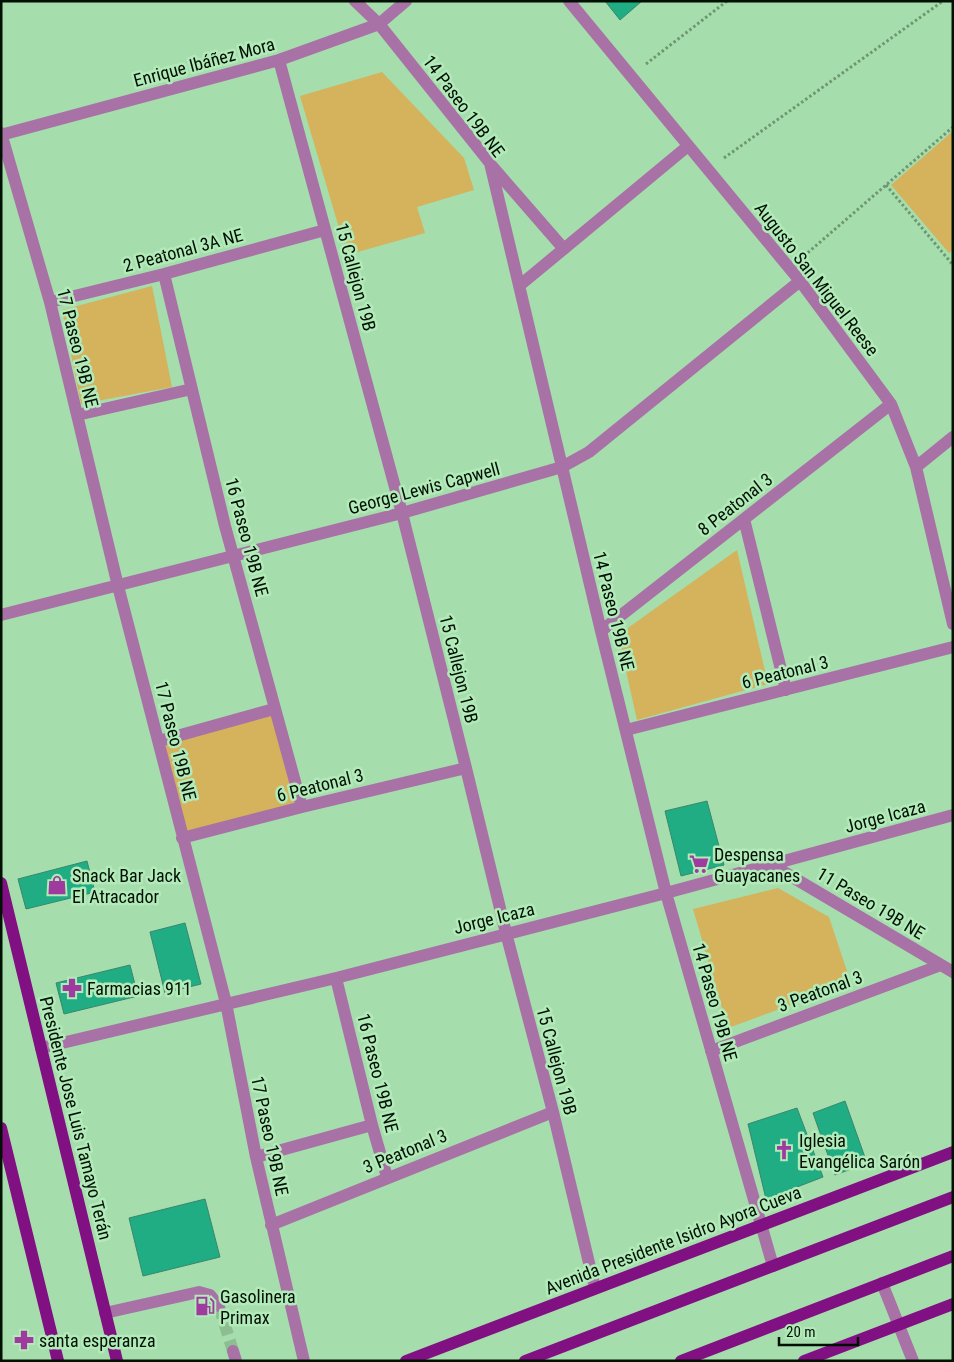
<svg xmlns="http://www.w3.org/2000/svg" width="954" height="1362" viewBox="0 0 954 1362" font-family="'Roboto Condensed',sans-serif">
  <rect width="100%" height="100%" fill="#a6ddac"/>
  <path fill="#d5b25c" d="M382 72 464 158 474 190 417 207 425 233 347 255 300 96Z
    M953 131V250L949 253 891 185Z
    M152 286 172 387 81 404 62 310Z
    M737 550 768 684 637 720 618 635Z
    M274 709 302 807 182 838 159 741Z
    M778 888 829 917 851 983 728 1028 693 909Z"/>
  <path fill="#21ad84" stroke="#39876c" d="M605 1H642L620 20Z
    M707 801 724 865 681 876 665 811Z
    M87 861 95 892 26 909 18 879Z
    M185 923 201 984 165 993 150 932Z
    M130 965 138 996 64 1014 56 983Z
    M845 1101 867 1163 835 1175 813 1113Z
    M797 1108 823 1177 766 1199 748 1124Z
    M205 1199 220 1257 143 1276 129 1218Z"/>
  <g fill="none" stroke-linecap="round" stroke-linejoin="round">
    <path stroke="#8dbe92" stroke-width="12" stroke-dasharray="12 6" stroke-linecap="butt" d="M219 1306 233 1351"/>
    <path stroke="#6d9772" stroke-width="3" stroke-dasharray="2.5 2.5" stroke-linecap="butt" d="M646 64 727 1
      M724 158 943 1
      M886 185 953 265
      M804 256 953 127"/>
    <path stroke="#a872a6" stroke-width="12" d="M355 1 379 24 490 163 601 631 666 893 773 1266
      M569 1 800 281 891 404 916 467 953 624
      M279 60 402 513 466 768 506 933 553 1112 595 1288
      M1 133 50 302 118 586 226 1003 256 1157 304 1361
      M1 135 279 60 379 24 406 1
      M491 165 564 249
      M164 274 225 526 302 807
      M519 286 688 146
      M50 302 164 274 325 230
      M77 415 192 389
      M916 467 953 437
      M744 519 786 690
      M1 615 402 513 562 467 589 452 800 281
      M601 631 891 404
      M626 730 953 647
      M159 741 274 709
      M182 838 302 807 466 768
      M772 865 953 972
      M336 978 372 1125 387 1177
      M41 1048 336 978 666 893 953 815
      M711 1051 941 965
      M256 1157 372 1125
      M271 1225 553 1112
      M882 1283 913 1361
      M105 1313 199 1292 210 1295 219 1306
      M233 1351 236 1361"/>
    <path stroke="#811082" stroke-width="12" d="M1 883 117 1361
      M1 1128 58 1361
      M406 1361 953 1152
      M525 1361 953 1197
      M681 1361 953 1256
      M804 1361 953 1304"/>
  </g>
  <defs>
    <symbol id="supermarket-bare" viewBox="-9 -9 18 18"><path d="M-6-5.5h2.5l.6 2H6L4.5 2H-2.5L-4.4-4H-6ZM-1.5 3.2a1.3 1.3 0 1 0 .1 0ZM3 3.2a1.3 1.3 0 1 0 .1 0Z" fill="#9f3b9f" stroke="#b2eab9" stroke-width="2.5" paint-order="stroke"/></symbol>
    <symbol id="shop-bare" viewBox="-9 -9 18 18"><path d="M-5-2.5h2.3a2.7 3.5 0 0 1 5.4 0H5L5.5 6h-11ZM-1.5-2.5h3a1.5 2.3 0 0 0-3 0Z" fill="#9f3b9f" stroke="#b2eab9" stroke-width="2.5" paint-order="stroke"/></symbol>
    <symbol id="pharmacy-bare" viewBox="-9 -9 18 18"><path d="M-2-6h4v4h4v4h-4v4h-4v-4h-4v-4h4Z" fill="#9f3b9f" stroke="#b2eab9" stroke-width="2.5" paint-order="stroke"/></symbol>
    <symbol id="church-bare" viewBox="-9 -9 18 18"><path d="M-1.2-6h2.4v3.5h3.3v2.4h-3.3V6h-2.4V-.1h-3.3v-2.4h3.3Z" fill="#9f3b9f" stroke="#b2eab9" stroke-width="2.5" paint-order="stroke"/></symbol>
    <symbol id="fuel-bare" viewBox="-9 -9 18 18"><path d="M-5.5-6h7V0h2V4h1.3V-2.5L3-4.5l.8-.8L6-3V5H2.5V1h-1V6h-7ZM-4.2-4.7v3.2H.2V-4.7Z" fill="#9f3b9f" stroke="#b2eab9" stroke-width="2.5" paint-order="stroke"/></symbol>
  </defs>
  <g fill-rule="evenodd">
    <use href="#supermarket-bare" x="685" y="850" width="28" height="28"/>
    <use href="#shop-bare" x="43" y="871" width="28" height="28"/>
    <use href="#pharmacy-bare" x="58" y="974" width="28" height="28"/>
    <use href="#church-bare" x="770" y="1136" width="28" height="28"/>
    <use href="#fuel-bare" x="191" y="1292" width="28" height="28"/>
    <use href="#pharmacy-bare" x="10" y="1326" width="28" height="28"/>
  </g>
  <g text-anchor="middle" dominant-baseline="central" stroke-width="5" stroke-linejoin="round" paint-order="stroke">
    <g font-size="18" fill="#001002" stroke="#b2eab9">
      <text transform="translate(204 62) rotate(-15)">Enrique Ibáñez Mora</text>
      <text transform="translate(464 106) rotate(53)">14 Paseo 19B NE</text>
      <text transform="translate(183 250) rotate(-15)">2 Peatonal 3A NE</text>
      <text transform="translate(356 277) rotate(75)">15 Callejon 19B</text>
      <text transform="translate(817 279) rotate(52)">Augusto San Miguel Reese</text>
      <text transform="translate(78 348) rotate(76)">17 Paseo 19B NE</text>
      <text transform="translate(424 488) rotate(-15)">George Lewis Capwell</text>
      <text transform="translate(735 504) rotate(-38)">8 Peatonal 3</text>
      <text transform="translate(247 537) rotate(75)">16 Paseo 19B NE</text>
      <text transform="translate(614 611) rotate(76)">14 Paseo 19B NE</text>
      <text transform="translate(459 669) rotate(76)">15 Callejon 19B</text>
      <text transform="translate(785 672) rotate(-14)">6 Peatonal 3</text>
      <text transform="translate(176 741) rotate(76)">17 Paseo 19B NE</text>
      <text transform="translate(320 785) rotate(-14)">6 Peatonal 3</text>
      <text transform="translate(885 816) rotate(-15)">Jorge Icaza</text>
      <text transform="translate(871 903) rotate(31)">11 Paseo 19B NE</text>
      <text transform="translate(494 918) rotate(-14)">Jorge Icaza</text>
      <text transform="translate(820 991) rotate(-20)">3 Peatonal 3</text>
      <text transform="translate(715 1002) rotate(74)">14 Paseo 19B NE</text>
      <text transform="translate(557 1061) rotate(75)">15 Callejon 19B</text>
      <text transform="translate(378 1073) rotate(76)">16 Paseo 19B NE</text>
      <text transform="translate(76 1118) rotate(76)">Presidente Jose Luis Tamayo Terán</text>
      <text transform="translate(270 1136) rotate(78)">17 Paseo 19B NE</text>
      <text transform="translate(405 1151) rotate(-22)">3 Peatonal 3</text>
      <text transform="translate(673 1240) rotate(-21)">Avenida Presidente Isidro Ayora Cueva</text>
    </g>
    <g font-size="18" fill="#001002" stroke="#b2eab9" text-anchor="start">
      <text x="714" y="854">Despensa<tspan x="714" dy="21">Guayacanes</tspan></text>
      <text x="72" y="875">Snack Bar Jack<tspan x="72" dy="21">El Atracador</tspan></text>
      <text x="87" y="988">Farmacias 911</text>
      <text x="799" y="1140">Iglesia<tspan x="799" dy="21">Evangélica Sarón</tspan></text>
      <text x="220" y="1296">Gasolinera<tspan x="220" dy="21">Primax</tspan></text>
      <text x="39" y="1340">santa esperanza</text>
    </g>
  </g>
  <rect width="954" height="1362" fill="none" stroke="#001002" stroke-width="5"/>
  <path d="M779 1337v8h79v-8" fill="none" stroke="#001002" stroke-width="2.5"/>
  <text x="786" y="1337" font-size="15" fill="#001002" stroke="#b2eab9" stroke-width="4" paint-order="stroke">20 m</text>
</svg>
